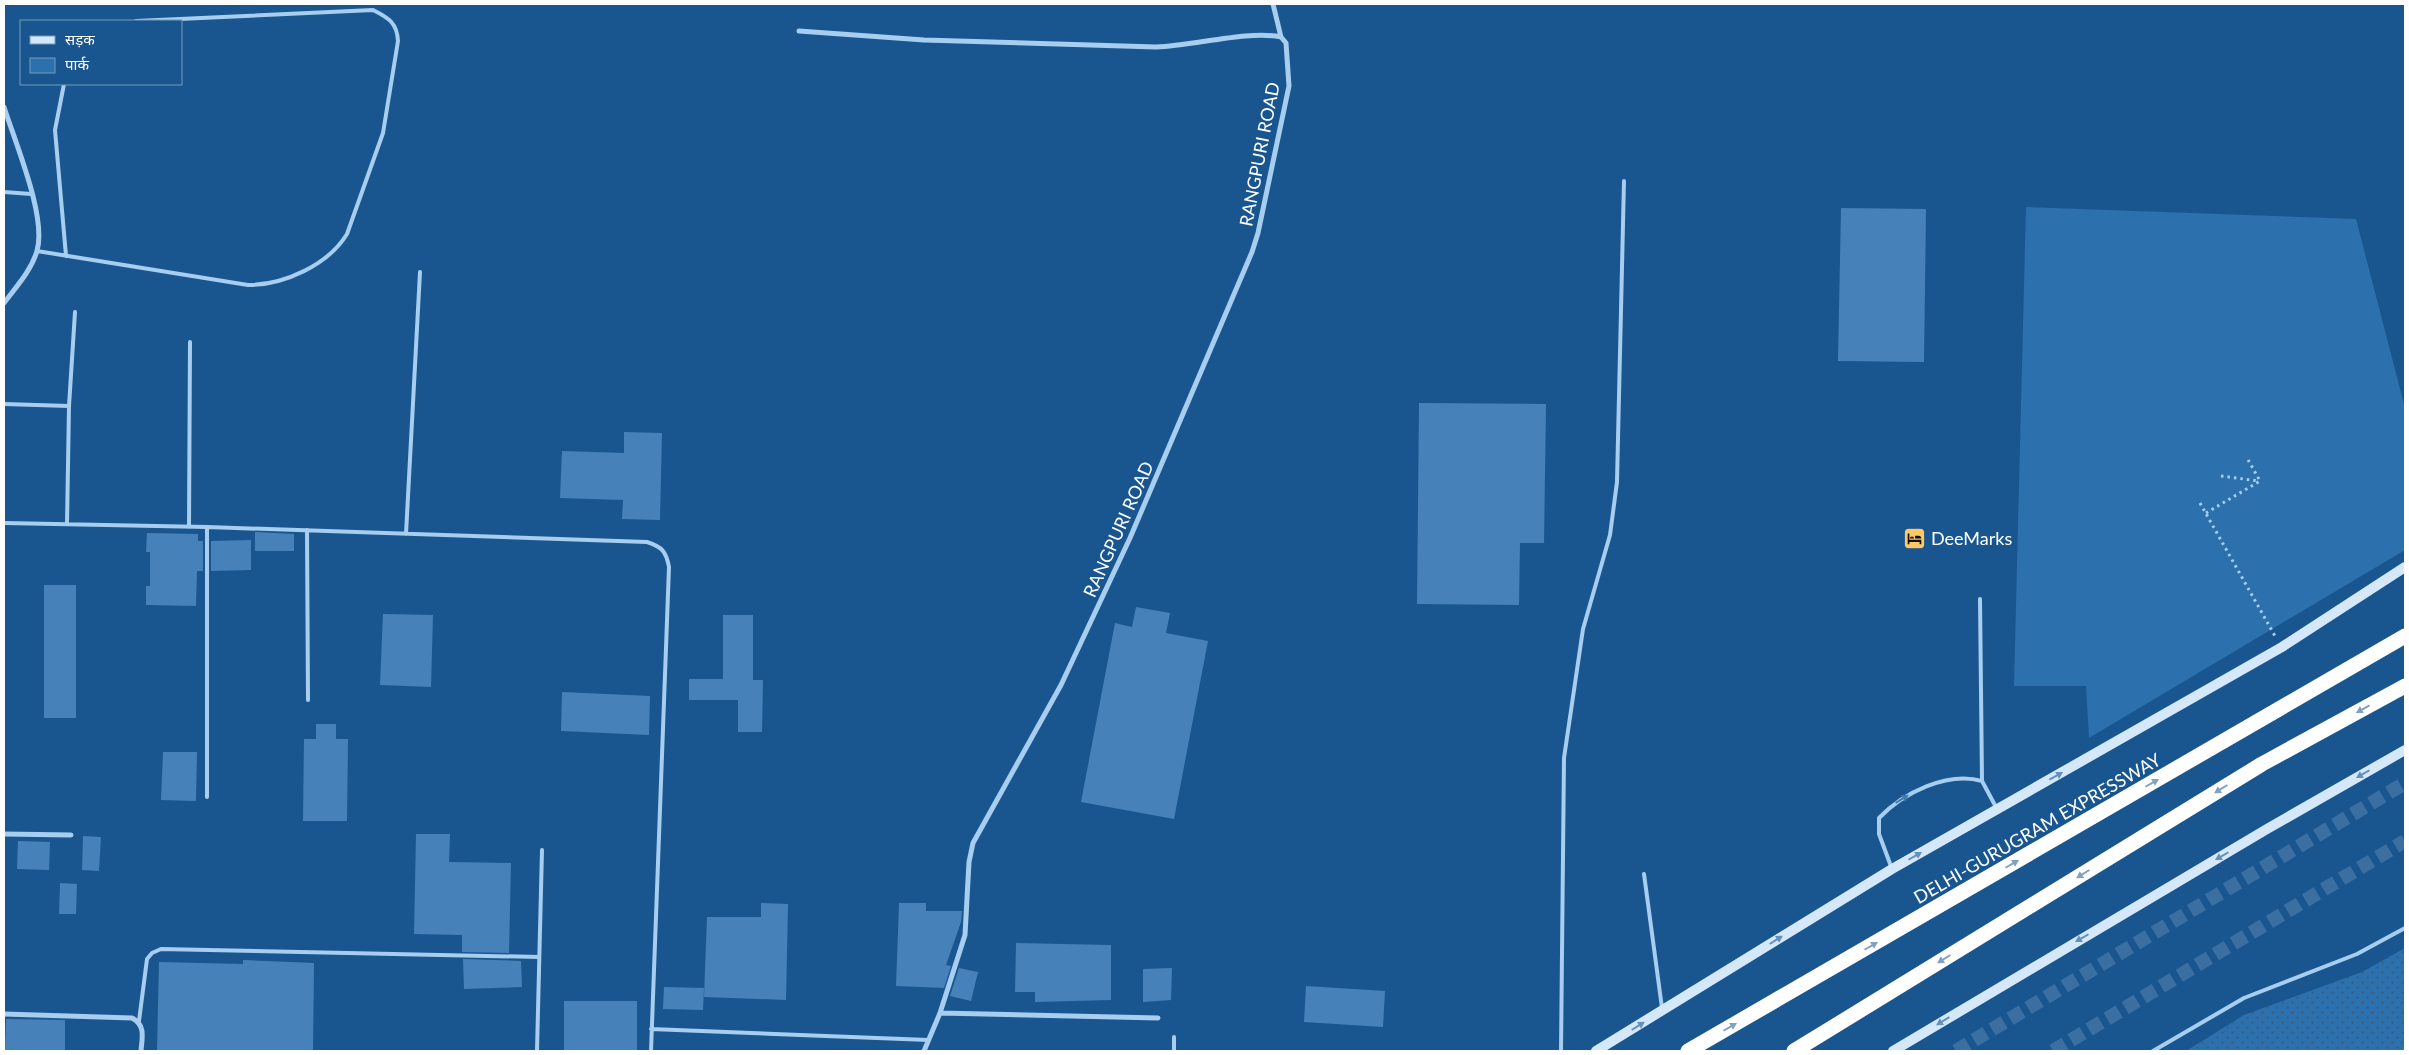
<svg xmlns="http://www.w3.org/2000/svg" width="2409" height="1055" viewBox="0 0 2409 1055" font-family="Lato,'Noto Sans Devanagari',sans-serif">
  <defs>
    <pattern id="grass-dots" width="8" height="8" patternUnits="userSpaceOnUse" patternTransform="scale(1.25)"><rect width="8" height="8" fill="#2c70ae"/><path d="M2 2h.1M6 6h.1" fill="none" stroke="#3f5a73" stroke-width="1.8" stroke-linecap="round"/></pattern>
  </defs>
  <rect width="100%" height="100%" fill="#195690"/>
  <path fill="url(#grass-dots)" d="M2405 948V1051H2186L2244 1015 2362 972Z"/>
  <path fill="#2c70ae" d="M2026 207 2356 219 2405 408V550L2089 738 2086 686H2014Z"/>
  <path fill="#4682b9" d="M1841 208 1926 209 1924 362 1838 361Z
    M1419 403 1546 404 1544 543H1520L1519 605 1417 604Z
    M624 432 662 433 660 520 622 519 623 500 560 498 562 451 624 453Z
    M255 532 294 534V551H255Z
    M147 533 198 534V541H203V571H197L196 606 146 605V586H150V552H146Z
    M251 540V570L211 571V541Z
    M44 585H76V718H44Z
    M1136 607 1170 613 1166 633 1208 641 1174 819 1081 802 1115 623 1132 627Z
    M383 614 433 615 431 687 380 685Z
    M723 615H753V680H763L762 732H738V700H689V679H723Z
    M562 692 650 696 649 735 561 731Z
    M316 724H336V739H348L347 821H303L304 739H316Z
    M163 752H197L196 801 161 800Z
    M416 834H450L449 862 511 863 509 953 462 952V935L414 934Z
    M83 836 101 837 99 871 82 870Z
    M18 841 50 842 49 870 17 869Z
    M60 883 77 884 76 914H59Z
    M761 903 788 904 786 1000 704 997 707 917H761Z
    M899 903H926V911H962L961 922 946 965 951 966 944 988 896 986Z
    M1016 943 1111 945V1000L1035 1002V992H1015Z
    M463 959 521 961 522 987 464 989Z
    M243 960 314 963 313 1050 157 1051 159 962 243 964Z
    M959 968 978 972 971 1001 950 996Z
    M1172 968 1171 1000 1143 1002V969Z
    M1306 986 1385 991 1383 1027 1304 1022Z
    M664 987 704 988 703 1010 663 1009Z
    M564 1001H637V1051H564Z
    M6 1019 65 1020V1051H5Z"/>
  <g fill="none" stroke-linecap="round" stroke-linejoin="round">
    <path stroke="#3c6fa1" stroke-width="14" stroke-dasharray="14 7" stroke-linecap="butt" d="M1956 1051 2405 783
      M2053 1051 2405 841"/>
    <path stroke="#a7cdef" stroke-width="3" stroke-dasharray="2.5 4" stroke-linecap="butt" d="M2221 476 2259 481
      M2200 503 2275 636
      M2206 513 2260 481 2247 458"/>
    <path stroke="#a7cdef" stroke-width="4" d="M64 84 55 130 66 256
      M4 192 31 194
      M37 251 248 285C284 285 328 265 347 234L383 133 398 41C397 23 389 18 373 10L136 21
      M4 404 69 406
      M4 523 207 527 647 542C662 547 666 551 669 567L651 1051
      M67 524 69 406 75 312
      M189 527 190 342
      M207 527V797
      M307 530 308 700
      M406 534 420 272
      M1980 599 1982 781
      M1892 869 1879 834V818C1903 793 1947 771 1982 781L1997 809
      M1644 874 1662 1008
      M139 1021 147 959 152 953 161 949 539 957
      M651 1029 928 1040
      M537 1051 542 850
      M1174 1051V1037
      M1561 1051 1564 758 1583 629 1610 535 1617 482 1624 181
      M2153 1051 2244 998 2357 954 2405 928"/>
    <path stroke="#a7cdef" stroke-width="5" d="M799 31 924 40 1156 47C1194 46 1247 30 1281 37
      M4 107C15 142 47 217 37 251 31 271 16 287 4 303
      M4 834 71 835
      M940 1013 1158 1018
      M4 1014 132 1018C146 1025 142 1038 141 1051
      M924 1051 940 1013 965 935 969 862 973 843 1061 685 1130 538 1252 252 1258 233 1289 86 1286 43 1281 37 1273 4"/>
    <path stroke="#d5e8fa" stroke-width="10" d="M1596 1051 1892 869 2282 647 2405 567
      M1893 1051 2267 829 2405 750"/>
    <path stroke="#fff" stroke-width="15" d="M1688 1051 2405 636
      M1794 1051 2262 764 2405 686"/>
  </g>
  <defs><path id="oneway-solid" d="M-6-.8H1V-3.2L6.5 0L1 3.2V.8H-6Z" transform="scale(1.25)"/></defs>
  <g fill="#80a2c2">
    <use href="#oneway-solid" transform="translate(2363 709) rotate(151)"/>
    <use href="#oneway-solid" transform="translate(2152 783) rotate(-30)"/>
    <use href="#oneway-solid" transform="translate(2221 789) rotate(148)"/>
    <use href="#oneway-solid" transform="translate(2012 864) rotate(-30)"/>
    <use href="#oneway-solid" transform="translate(2083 874) rotate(148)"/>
    <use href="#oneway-solid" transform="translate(1871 946) rotate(-30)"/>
    <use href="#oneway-solid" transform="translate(1944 959) rotate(148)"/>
    <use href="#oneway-solid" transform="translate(1730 1027) rotate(-30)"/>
  </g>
  <g fill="#6490ba">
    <use href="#oneway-solid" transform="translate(2363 774) rotate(150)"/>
    <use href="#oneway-solid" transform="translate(2056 776) rotate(-29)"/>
    <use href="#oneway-solid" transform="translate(1915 856) rotate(-30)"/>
    <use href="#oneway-solid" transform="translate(2222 856) rotate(150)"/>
    <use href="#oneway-solid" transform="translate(2082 938) rotate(150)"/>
    <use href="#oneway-solid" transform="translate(1776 940) rotate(-32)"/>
    <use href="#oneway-solid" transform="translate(1943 1021) rotate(149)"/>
    <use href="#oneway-solid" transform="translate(1638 1026) rotate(-32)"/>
  </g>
  <use fill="#447aac" href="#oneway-solid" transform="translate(1902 799) rotate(-32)"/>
  <defs>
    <symbol id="hotel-square" viewBox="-11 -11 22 22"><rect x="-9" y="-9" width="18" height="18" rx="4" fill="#ffc765" stroke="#195690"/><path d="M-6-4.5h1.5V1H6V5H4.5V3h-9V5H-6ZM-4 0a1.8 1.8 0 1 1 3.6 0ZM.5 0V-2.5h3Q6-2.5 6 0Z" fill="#111"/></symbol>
  </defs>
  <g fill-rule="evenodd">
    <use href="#hotel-square" x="1902" y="526" width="25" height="25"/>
  </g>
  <g text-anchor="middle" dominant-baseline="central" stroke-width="5" stroke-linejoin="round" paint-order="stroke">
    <g font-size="18" fill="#fff" stroke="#195690">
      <text transform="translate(1259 154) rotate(-79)">RANGPURI ROAD</text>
      <text transform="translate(1118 529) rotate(-66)">RANGPURI ROAD</text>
      <text transform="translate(2037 828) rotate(-30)">DELHI-GURUGRAM EXPRESSWAY</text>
    </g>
    <g font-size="18" fill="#fff" stroke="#195690" text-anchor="start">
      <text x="1931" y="538">DeeMarks</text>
    </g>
  </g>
  <rect width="2409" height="1055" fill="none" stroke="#ffffff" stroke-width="10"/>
  <rect x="20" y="20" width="162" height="65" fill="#195690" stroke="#759abc"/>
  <rect x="30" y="36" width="25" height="8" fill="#d5e8fa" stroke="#759abc"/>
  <text x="65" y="45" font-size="15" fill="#ffffff">सड़क</text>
  <rect x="30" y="58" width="25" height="15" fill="#2c70ae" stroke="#759abc"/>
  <text x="65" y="70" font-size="15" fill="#ffffff">पार्क</text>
</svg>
